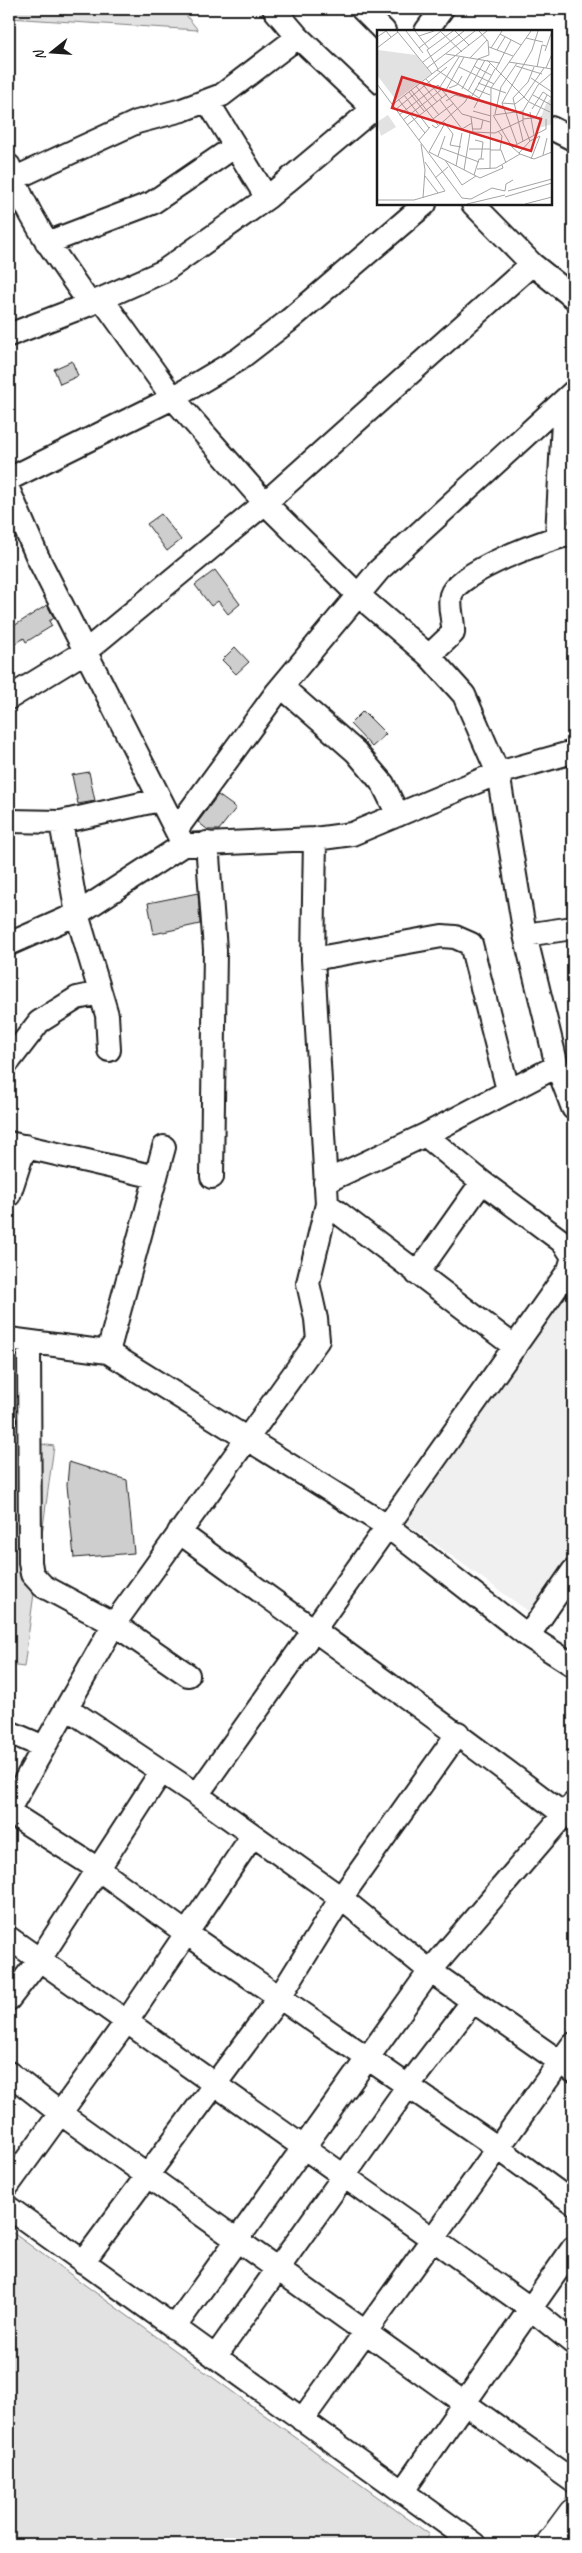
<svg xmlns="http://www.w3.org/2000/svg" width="582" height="2553" viewBox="0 0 582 2553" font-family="Caveat,sans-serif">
  <rect width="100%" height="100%" fill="#fff"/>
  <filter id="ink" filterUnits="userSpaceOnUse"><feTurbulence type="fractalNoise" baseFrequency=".02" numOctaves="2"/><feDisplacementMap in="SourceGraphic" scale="10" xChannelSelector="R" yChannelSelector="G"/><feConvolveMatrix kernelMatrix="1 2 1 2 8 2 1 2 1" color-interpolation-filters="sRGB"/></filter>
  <g filter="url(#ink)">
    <path fill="#f0f0f0" d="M573 1287V1555L532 1614 406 1523Z"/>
    <path fill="#e2e2e2" stroke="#7f7f7f" d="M9 9H181L198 30 9 18Z
      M9 1439 54 1446 24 1667 9 1665Z
      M9 2230 429 2534 422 2544H9Z"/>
    <path fill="#cecece" stroke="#1c1c1c" d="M72 361 78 376 60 384 54 369Z
      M161 514 181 540 167 551 147 524Z
      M215 570 240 604 228 614 218 601 211 606 195 585Z
      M47 605 54 618 49 621 52 626 26 642 24 638 9 648V629Z
      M235 647 249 662 236 674 222 660Z
      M363 711 386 734 372 747 350 724Z
      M89 772 95 801 78 804 72 775Z
      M218 795 236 808 219 830H208L198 822Z
      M198 893 200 924 154 934 148 903Z
      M69 1462 127 1480 134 1553 74 1558 67 1485Z"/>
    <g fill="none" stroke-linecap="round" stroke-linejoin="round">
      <defs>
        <path id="minor" d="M274 9 298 37 378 113
          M362 9 384 31
          M426 31 442 9
          M208 102 267 198
          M551 128 573 139
          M9 166C27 217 59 260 90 304
          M9 181 137 122 182 110 222 95 298 37
          M473 204 532 264 573 297
          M47 243 152 203 234 147
          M102 299 173 398 265 503 357 594 429 656 464 695 498 773 525 935 557 1066 573 1108
          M9 335 90 304 164 271 267 198 378 105
          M9 479 173 398 239 359 287 322 425 204
          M9 491 38 558 182 842
          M557 536 564 402
          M429 656 453 633C454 620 448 608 451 595 457 572 550 537 573 534
          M282 687 356 752 383 784 398 815
          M9 698 86 651 265 503 532 264
          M9 821 61 822 159 800
          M61 822 77 914 107 1015 109 1050
          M176 830 277 692 379 570 573 392
          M207 843 215 950 212 1177
          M525 935 573 928
          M9 944 77 914 183 845 315 839 352 834 498 773 573 752
          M313 959 442 936 455 937 471 944 508 1090
          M9 1061 39 1022 77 998 100 993
          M9 1143 156 1177
          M325 1182 425 1135 557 1066
          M9 1195 25 1146
          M327 1204 515 1347
          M417 1274 482 1182
          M9 1339 108 1352 387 1526 528 1636 573 1665
          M29 1343 30 1562 32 1574 43 1586 114 1624 188 1675
          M108 1352 164 1147
          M179 1532C307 1626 437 1717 563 1814
          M528 1636 573 1571
          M67 1708 197 1795 341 1898 430 1971 573 2071
          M9 1732 44 1747
          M197 1795 569 1270 573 1257 564 1243 482 1182 425 1135
          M9 1809 114 1624 318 1340 316 1319 308 1283 327 1204 313 959 315 839
          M9 1812 98 1869 186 1933 498 2148 573 2203
          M9 1938 531 2309 573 2343
          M9 1999 40 1959 161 1772
          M9 2073 60 2113 573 2481
          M9 2184 127 2021 253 1835
          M9 2208 475 2544
          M83 2262 279 1998 341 1898 458 1733
          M174 2328 430 1971 573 1804
          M215 2357 408 2086 473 2001
          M302 2420 573 2044
          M402 2492 573 2248"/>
        <path id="tertiary" d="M550 2544 573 2513"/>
      </defs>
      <use href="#minor" stroke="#1c1c1c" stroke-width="26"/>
      <use href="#tertiary" stroke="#1c1c1c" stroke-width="31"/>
      <use href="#minor" stroke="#fff" stroke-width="22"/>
      <use href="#tertiary" stroke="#fff" stroke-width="28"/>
    </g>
  </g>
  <g transform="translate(377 30)">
    <rect width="175" height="175" fill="#fff"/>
    <path d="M1 20 39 25 54 44 19 70 0 45ZM175 67V94L159 99 169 74ZM11 85 19 97 4 106 0 92Z" fill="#e2e2e2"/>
    <path fill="none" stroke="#a4a4a4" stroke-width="1" d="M20 1 55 44M29 1 46 23M38 1 52 19M63 1 85 22M78 1 92 15M123 4 144 15M42 6 57 1M0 7 9 1 14 7M149 8 166 12M112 17 136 26M0 18 21 2M42 18 64 1M114 18 125 1M120 20 128 7M168 21 175 1M69 24 123 33M93 28 110 10M110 30 152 72 173 82M46 32 87 1M132 32 175 39M97 36 114 45M139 36 165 44M82 37 117 54M160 37 165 15 169 16M50 38 98 1M169 38 175 24M61 39 50 20 76 1M119 39 134 10M60 40 102 68M154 48 175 62M49 49 65 68M44 52 60 72M101 53 129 63M0 54 85 168 94 169 115 158 128 161M39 56 62 85M63 57 82 27M72 58 80 55 85 46M85 59 101 29 112 25 111 11 102 1M98 59 113 65M34 60 61 95M91 61 108 30M32 62 47 81M68 62 87 27M27 65 52 98M156 65 174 75M95 66 113 34M21 69 48 103M63 70 85 99 95 93M69 71 78 65 90 68M125 73 138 74 147 67 167 38M15 75 110 1M97 78 118 39M155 79 166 62 175 68M18 80 70 37M96 81 114 86M153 82 157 105M118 84 124 57 140 33M22 85 61 55 85 84 113 92M116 85 135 117 143 124 157 129 175 122M117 85 146 81M159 87 170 65M56 89 77 73M146 89 165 87M26 90 65 59M66 91 76 104 73 115 84 117M30 95 70 64M55 95 59 98 88 72 92 65 101 71M96 99H104L106 90M121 101 125 106 123 120M96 102 118 103 146 90M42 110 53 97M98 110 106 112 104 129M146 111 136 68 151 52 157 37M153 111 146 93V81L161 55 175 43M44 114 48 140 46 168M140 114 125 73 155 20 161 1M135 117 169 99V89M64 118 102 132M92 119H113M113 120H124L129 133M52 122 103 148 126 138 125 135M52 122 68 93M142 123 153 111 163 106 154 129M166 125 170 108M61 126 68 106M68 130 85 155 99 146M79 136 85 103M100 139 119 138 143 124M113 139 114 58 154 1M87 140 93 103 96 102 94 87M97 145 102 129H107M48 146 61 163M58 148 71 137M128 161 129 154 136 150M131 161 175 149M128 167 175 153M0 170H37L68 161 48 132M90 174 128 165M148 174 175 167"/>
    <path fill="#d62828" fill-opacity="0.15" stroke="#d62828" stroke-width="2.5" d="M25 47 164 89 154 121 15 78Z"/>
    <rect width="175" height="175" fill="none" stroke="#1c1c1c" stroke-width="2.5"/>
  </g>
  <rect width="582" height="2553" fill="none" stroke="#fff" stroke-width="30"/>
  <rect x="15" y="15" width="552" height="2523" fill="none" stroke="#1c1c1c" stroke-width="2" filter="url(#ink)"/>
  <g transform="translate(52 52) rotate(253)" stroke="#ffffff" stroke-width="4" paint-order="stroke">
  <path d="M0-4L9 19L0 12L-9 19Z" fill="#1c1c1c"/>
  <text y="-8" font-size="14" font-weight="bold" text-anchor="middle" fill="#1c1c1c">N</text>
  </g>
</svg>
